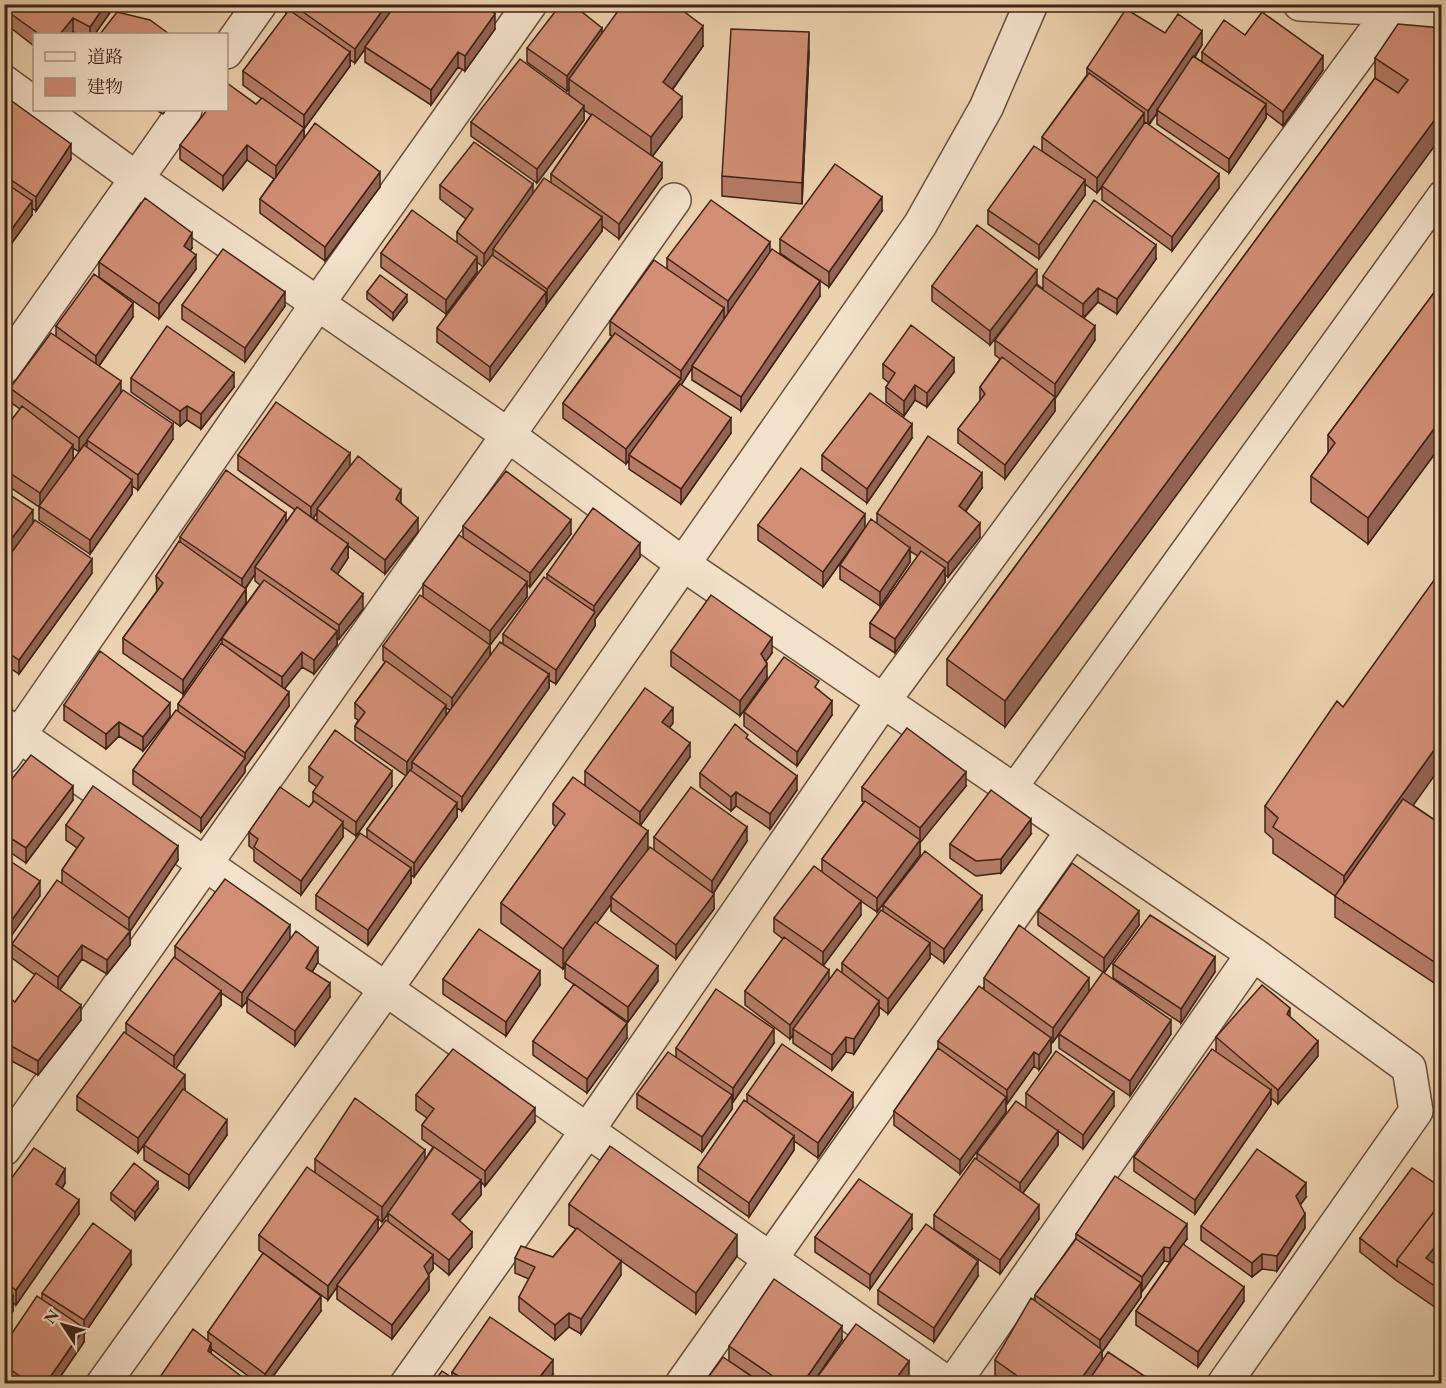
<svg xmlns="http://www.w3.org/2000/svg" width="1446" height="1388" viewBox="0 0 1446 1388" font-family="'EB Garamond','Noto Serif JP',serif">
  <rect width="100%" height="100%" fill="#edd2af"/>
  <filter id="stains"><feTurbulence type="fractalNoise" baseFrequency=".00333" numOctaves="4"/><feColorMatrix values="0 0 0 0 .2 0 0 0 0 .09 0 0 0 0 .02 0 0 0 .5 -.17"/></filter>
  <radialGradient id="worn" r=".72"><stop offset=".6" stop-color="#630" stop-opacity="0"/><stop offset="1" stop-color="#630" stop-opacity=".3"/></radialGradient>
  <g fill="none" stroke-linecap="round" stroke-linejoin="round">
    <defs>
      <path id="service" d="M1012 790 1442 194"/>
      <path id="minor" d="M1300 4 1392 9 1442 24
        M226 52 260 4
        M4 82 34 104
        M42 110 137 179 508 435 683 564 1253 954 1409 1068 1416 1111 1224 1384
        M4 367 185 110
        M4 725 386 989 948 1384
        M4 757 318 303 530 4
        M4 1149 674 200
        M407 1384 587 1131 884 700 1392 9
        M682 1384 1072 832
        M953 1384 1253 954"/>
      <path id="tertiary" d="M103 1384 386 989 920 225 986 108 1031 4"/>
    </defs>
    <use href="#service" stroke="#6a4f3d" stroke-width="30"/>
    <use href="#minor" stroke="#6a4f3d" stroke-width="36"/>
    <use href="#tertiary" stroke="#6a4f3d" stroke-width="36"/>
    <use href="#service" stroke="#f3e2cb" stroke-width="27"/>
    <use href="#minor" stroke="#f3e2cb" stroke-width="33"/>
    <use href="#tertiary" stroke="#f3e2cb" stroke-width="33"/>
  </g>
  <path fill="#b57b65" stroke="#3e2317" stroke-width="1.5" fill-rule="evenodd" d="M116 4 95 34H78L73 32 71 34H34V46L7 25V11Z
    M285 4H483L495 29 465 71 458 67 431 105 365 62V49L355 63 350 60V66L304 129V138L380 187 325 261 260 213V199L274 179 247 160 223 190 180 159V145L256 104 262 99 243 85V71L286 15Z
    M1442 28 1005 727 947 685V659L1375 78V58Z
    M1165 33 1202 45 1195 57 1202 62V52L1245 35 1323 70 1283 126 1266 113V118L1229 173 1157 124V113L1149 125 1219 188 1172 251 1102 200V187L1097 193 1085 184V195L1039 259 988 224V210L1052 158 1042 151V137L1087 75V68Z
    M602 34 703 46 673 89 682 117 652 157 662 178 619 239 602 226V231L547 304 546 303V306L490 381 437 342V328L483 267 477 262V272L446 314 381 267V253L457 243V232L466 219 440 199V185L533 194 551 182V174L591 115 584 110V120L537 183 471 136V122L569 95V89L567 91 527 62V48Z
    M809 52 802 204 722 196V176Z
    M4 106 71 159 36 211 32 208V215L4 254Z
    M156 110H166L163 114Z
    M882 211 829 287 780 253V239Z
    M192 248 190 251 196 269 159 319 99 277V262Z
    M770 252 820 296 741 411 692 380V368L681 385 731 433 681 504 629 469V460L626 464 563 418V403L612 336 610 335V321L667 269V258Z
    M1156 259 1117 314 1098 302 1084 318 1095 340 1055 398V411L1005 479 958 443V429L980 401V387L1000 359 995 355V340L1021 304 990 345 932 301V286L1037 284 1043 289V276Z
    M1442 282V444L1368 544 1311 502V476L1328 453V435Z
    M367 292 407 302 393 320 367 299Z
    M182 305 285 306 245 362 182 319Z
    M133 317 99 366 121 393 173 439 138 490 132 486V494L90 554 39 520V507L4 483V430L20 409 10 402V388L56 337V326ZM87 441V448L73 460V448L79 452Z
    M883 364 954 372 927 407 915 400 904 416 886 402V387L889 383 883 378Z
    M131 378 234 387 201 429 187 420 180 426 131 392Z
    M912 438 867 503 822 470V455Z
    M238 455 350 466 401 503 418 532 385 574 348 546V558L337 574 363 609 339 639 337 638V645L314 674 302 667 285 688 289 706 245 767V772L201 832 133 784V770L178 711V704L222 645V638L260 585 255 581V574L246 588V603L183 694 123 653V638L157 591 156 576 180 542V537L286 523 295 510 238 470ZM317 513V521L313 518Z
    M982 488 966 511 980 537 948 577 945 575V582L895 653 870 637V623L918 556 910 551V562L880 606 840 579V565L854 544 823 587 758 540V525L865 527 877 523V513Z
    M4 491 33 523 92 573 19 674 4 664Z
    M463 526 571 534 530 587 527 585V597L490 645V655L503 644V634L547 579V574L640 557 595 619V626L556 684 549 680V688L462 811 457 808V817L414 877 411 875V883L368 945 316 909V895L367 838V829L406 776 355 740V726L358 720 355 718V703L385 662 383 660V646L423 597V584L463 538ZM446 708 450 710 446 716Z
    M671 651 772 653 765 662 767 678 740 716 671 666Z
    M819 690 832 715 797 766 744 726V712Z
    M64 705 170 717 143 751 119 736 106 749 64 720Z
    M1343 707 1413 805 1442 825V988L1335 917V896L1273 853V839L1265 832V806Z
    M673 723 669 728 690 757 640 826 648 849 654 850V837L747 841 713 894 714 909 676 959 611 911V904L596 923 658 981 628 1022 565 978V967L563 969 501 923V903L556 827 553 824V804L585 785V771Z
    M748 739 797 790 770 829 736 806 731 811 700 787V773Z
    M309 767 392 786 356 836 343 827V837L301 895 254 861V850L249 846V832L309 807 313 802V792L317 787 309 781Z
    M966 786 920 842V855L877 912 849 893 861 915 823 966 829 979 842 972V963L883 911V905L982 910 944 963 930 953V958L888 1014 879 1007V1015L854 1054 846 1052 832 1070 793 1043V1035L790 1039 745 1005V991L783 939 774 932V918L822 872V859L864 802 862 801V787Z
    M4 789 73 800 26 863 4 848Z
    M66 825 178 860 130 931V945L107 974 82 959 60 990 81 1020 38 1075 4 1057V1001L15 1002 35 975 12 958V944L62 883V870L77 848 66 840Z
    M1031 834 1001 873 976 876 950 858V844Z
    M1038 911 1139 925 1104 973 1038 925Z
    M290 939 318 962 312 972 330 997 295 1046 247 1012V1001L242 1007 221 993V1005L176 1068 185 1089 184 1090 227 1135 189 1189 144 1160V1145L147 1141 138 1153 77 1110V1096L126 1034V1023L175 958V946Z
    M1113 964 1215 972 1181 1023 1113 978Z
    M984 978 1089 992 1171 1034 1130 1096 1059 1048V1034L1053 1042 1051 1041V1052L1039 1070 1034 1066 1007 1104H1006V1112L960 1174 894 1125V1111L938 1049V1041L984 989Z
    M443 979 540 985 506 1036 443 994Z
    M1290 1017 1318 1056 1278 1104 1271 1098V1104L1195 1214 1134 1171V1157L1216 1051V1037Z
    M627 1038 587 1093 533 1055V1041Z
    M774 1043 733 1102 732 1101V1109L702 1152 637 1108V1094L676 1057V1048Z
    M1026 1093 1114 1106 1083 1149 1058 1131V1145L1023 1193 1039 1219 1000 1274 934 1229V1215L977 1159V1153L1026 1108Z
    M747 1094 853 1107 818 1158 794 1141V1150L749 1217 698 1181V1167L747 1102Z
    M416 1095 535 1122 485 1186 481 1182V1195L459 1221 472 1247 449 1275 433 1262V1269L428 1274 429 1290 392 1339 337 1299V1287L328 1300 259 1250V1235L315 1172V1159L425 1160 433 1147 422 1139V1125L427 1118 416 1110ZM388 1214V1221L378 1230V1219L382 1222Z
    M65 1183 62 1188 79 1214 16 1305 13 1303V1311L4 1324V1188Z
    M158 1189 135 1220 111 1200V1193Z
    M1306 1197 1300 1205 1305 1228 1277 1271 1262 1269 1252 1277 1201 1240V1226Z
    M569 1204 737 1256 696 1314 614 1256 621 1275 581 1334 569 1327 555 1340 519 1311V1297L529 1279 515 1273V1258L553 1257 576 1229 569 1225Z
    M912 1229 870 1289 815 1252V1237Z
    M1076 1234 1187 1239 1183 1244 1244 1301 1198 1367 1136 1325V1311L1170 1262 1164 1261 1141 1291V1297L1102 1352V1361L1155 1383H1007L995 1375V1360L1035 1301V1295L1076 1239Z
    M1360 1238 1436 1266 1442 1269V1312L1397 1281 1360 1252Z
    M131 1265 84 1334V1342L56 1383H10L4 1379V1345L42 1300V1293Z
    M978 1276 934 1342 878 1304V1290Z
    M321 1311 268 1383H258L211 1349V1354L250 1383H158V1380L208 1340V1332Z
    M842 1340 813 1383H762L729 1361V1346Z
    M452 1372 553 1374 546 1383H433L452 1378Z"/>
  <path fill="#936453" stroke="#3e2317" stroke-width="1.5" d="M106 4H116L95 34H90V27Z
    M387 4H397L365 47V49L355 63V49Z
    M495 14V29L465 71V56Z
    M73 18V32L71 34H60Z
    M703 26V46L663 102V82Z
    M602 28V43L569 79V89L567 91V76Z
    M1202 31V45L1158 111 1157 110V113L1148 125V111Z
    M809 32V52L802 204V183Z
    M350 52V66L304 129V142L276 180V166L304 128V115Z
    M458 52V67L431 105V90Z
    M1323 56V70L1283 126V112Z
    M682 97V117L651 158V137Z
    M1266 104V118L1229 173V159Z
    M584 106V120L537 183V169Z
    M1442 110V136L1005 727V701Z
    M1144 113V128L1097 193V178Z
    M71 144V159L36 211V197Z
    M247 145V160L223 190V176Z
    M662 163V178L619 239V224Z
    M380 172V187L325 261V247Z
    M1219 174V188L1172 251V237Z
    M1085 180V195L1039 259V245Z
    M533 184V199L493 249V255L484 268V254Z
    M882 197V211L829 287V272Z
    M32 201V215L4 254V240Z
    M602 217V231L547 304V289Z
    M192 233V248L184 260V246Z
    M770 242V257L728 315V301Z
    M1156 245V259L1117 314V299Z
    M196 255V269L159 319V304Z
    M477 257V272L446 314V300Z
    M1037 270V284L990 345V331Z
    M820 281V296L741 411V397Z
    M1098 288V302L1083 318V304Z
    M285 292V306L245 362V348Z
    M546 292V306L490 381V367Z
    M407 295V302L393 320V313Z
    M133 303V317L96 370V356Z
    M724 308V323L692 366V368L681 385 629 455V460L626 464V449L681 379V371Z
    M1095 326V340L1055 399V384Z
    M954 358V372L927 407V393Z
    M234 373V387L201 429V414Z
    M121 381V396L79 452V438Z
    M915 385V400L904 416V401Z
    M1055 397V411L1005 479V465Z
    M187 406V420L180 426V411Z
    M731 418V433L681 504V489Z
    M1442 418V444L1368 544V518Z
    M173 424V439L138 490V475Z
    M912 424V438L867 503V489Z
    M73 445V460L40 508V493Z
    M350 453V468L317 509V513L311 521V507Z
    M982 473V488L959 520V506Z
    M132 480V494L90 554V540Z
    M401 490V504L396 499Z
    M33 510V525L4 563V549Z
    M286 513V527L255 567V574L242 593V579Z
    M865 514V528L823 587V572Z
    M418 518V532L385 574V560Z
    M571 520V534L530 587V573Z
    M980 523V537L948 577V563Z
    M640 543V557L595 619V626L556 684V670L594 613V606Z
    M348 544V558L331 584V569Z
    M910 548V562L880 606V592Z
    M92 559V573L19 674V660Z
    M945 568V582L895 653V639Z
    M527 582V597L490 645V631Z
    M246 589V603L183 694V680Z
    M363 594V609L339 639V625Z
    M337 631V645L314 674V660Z
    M772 638V653L761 668V654Z
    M490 645V660L452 712V698Z
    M302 652V667L282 692V677Z
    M767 664V678L740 716V701Z
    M549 674V688L462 811V797Z
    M289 692V706L245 767V772L201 832V818L245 758V753Z
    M832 701V715L797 766V752Z
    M170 703V717L143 751V737Z
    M446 705V719L412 762V768L407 776V762Z
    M673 708V723L662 737V722Z
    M119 722V736L106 749V734Z
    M1442 739V765L1344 902V876Z
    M690 743V757L640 826V812Z
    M392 771V786L356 836V822Z
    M966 772V786L920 843V828Z
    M797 776V790L770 829V814Z
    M73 786V800L26 863V848Z
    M736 792V806L731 811V797Z
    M457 803V817L414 877V863Z
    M1031 819V834L1001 873V859Z
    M343 822V837L301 895V881Z
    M747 827V841L712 895V881Z
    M648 831V852L611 897V904L567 964 565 963V967L563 969V949Z
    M920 840V855L877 912V898Z
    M178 846V860L129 933V918Z
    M411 868V883L368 945V930Z
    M40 881V896L4 946V931Z
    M714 894V909L676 959V945Z
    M982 896V910L944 963V949Z
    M861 901V915L823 966V952Z
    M1139 911V925L1104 973V958Z
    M290 925V940L247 998V1001L242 1007V993Z
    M130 931V945L107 974V960Z
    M930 943V958L888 1014V999Z
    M82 945V959L58 992V977Z
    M318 948V962L306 982V968Z
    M1215 957V972L1181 1023V1009Z
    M658 966V981L628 1022V1007Z
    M829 970V984L793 1029V1035L790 1039V1025Z
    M540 971V985L506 1036V1022Z
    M1089 978V992L1053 1042V1028Z
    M330 983V997L295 1046V1031Z
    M221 991V1005L174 1071V1056Z
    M879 1001V1015L854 1054V1039Z
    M81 1005V1020L38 1075V1061Z
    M1290 1008V1022L1287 1014Z
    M1171 1020V1034L1130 1096V1081Z
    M627 1023V1038L587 1093V1079Z
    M774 1029V1043L733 1102V1088Z
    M846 1037V1052L832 1070V1055Z
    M1051 1038V1052L1039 1070V1055Z
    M1318 1041V1056L1278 1104V1090Z
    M1034 1052V1066L1007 1104V1090Z
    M185 1075V1089L138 1153V1138Z
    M1271 1090V1104L1195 1214V1200Z
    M1114 1092V1106L1083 1149V1135Z
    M853 1093V1107L818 1158V1143Z
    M732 1095V1109L702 1152V1137Z
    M1006 1097V1112L960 1174V1160Z
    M535 1108V1122L485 1186V1171Z
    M227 1120V1135L189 1189V1175Z
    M1058 1131V1145L1020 1197V1183Z
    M794 1136V1150L749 1217V1203Z
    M425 1150V1164L382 1222V1207Z
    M65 1169V1183L56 1198V1184Z
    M481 1180V1195L452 1229V1214Z
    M158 1182V1189L135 1220V1212Z
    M1306 1183V1197L1296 1211V1196Z
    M79 1200V1214L16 1305V1290Z
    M1039 1205V1219L1000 1274V1260Z
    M1305 1214V1228L1277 1271V1256Z
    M912 1215V1229L870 1289V1275Z
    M378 1217V1231L337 1285V1287L328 1300V1286Z
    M1187 1224V1239L1170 1262V1248Z
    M472 1232V1247L449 1275V1260Z
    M737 1235V1256L696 1314V1293Z
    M1442 1238V1259L1426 1279V1258Z
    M1164 1247V1261L1142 1292V1277Z
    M131 1251V1265L84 1334V1342L56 1383H46L84 1329V1320Z
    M1262 1254V1269L1252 1277V1263Z
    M433 1255V1269L424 1280V1266Z
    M621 1261V1275L581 1334V1319Z
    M978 1261V1276L934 1342V1328Z
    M429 1276V1290L392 1339V1325Z
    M1141 1283V1297L1102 1352V1364L1088 1383H1078L1100 1352V1340Z
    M1244 1287V1301L1198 1367V1352Z
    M13 1296V1311L4 1324V1310Z
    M321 1296V1311L268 1383H265V1374Z
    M569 1313V1327L555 1340V1325Z
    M842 1326V1340L813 1383H803Z
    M211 1343V1357L208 1351Z
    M553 1360V1374L546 1383H535Z
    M909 1361V1375L903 1383H893Z"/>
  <path fill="#d28f76" stroke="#3e2317" stroke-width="1.5" d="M11 4H106L90 27 73 18 60 34H39L7 11Z
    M292 4H387L355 49Z
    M396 4H483L495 14 465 56 458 52 431 90 365 47Z
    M561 4H572L602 28 567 76 527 48Z
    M623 4H674L703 26 663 82 682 97 651 137 569 79Z
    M1126 9 1165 33 1178 14 1202 31 1148 111 1087 68Z
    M289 10 350 52 304 115 243 71Z
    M117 12 150 20 169 34H100Z
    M1262 12 1323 56 1283 112 1202 52 1224 20 1245 35Z
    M1398 24 1442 28V110L1005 701 947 659 1375 78 1398 93 1408 80 1375 58Z
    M731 29 809 32 802 183 722 176Z
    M1193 56 1266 104 1229 159 1157 110Z
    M520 59 584 106 537 169 471 122Z
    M1089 73 1144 113 1097 178 1042 137Z
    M227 83 256 104 262 98 304 128 276 166 247 145 223 176 180 145 207 110H226Z
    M9 99 71 144 36 197 4 175V106Z
    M592 114 662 163 619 224 551 174Z
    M1145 122 1219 174 1172 237 1102 186Z
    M315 123 380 172 325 247 260 199Z
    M474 142 533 184 484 254 457 232 473 209 440 185Z
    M1034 146 1085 180 1039 245 988 210Z
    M835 164 882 197 829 272 780 239Z
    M544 178 602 217 547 289 493 249Z
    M4 182 32 201 4 240Z
    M145 198 192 233 184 246 196 255 159 304 99 262Z
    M711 200 770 242 728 301 667 258Z
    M1094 200 1156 245 1117 299 1098 288 1083 304 1043 276Z
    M412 210 477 257 446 300 381 253Z
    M977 225 1037 270 990 331 932 286Z
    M223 249 285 292 245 348 182 305Z
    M772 249 820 281 741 397 692 366Z
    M492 255 546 292 490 367 437 328Z
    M654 260 724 308 681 371 610 321Z
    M94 274 133 303 96 356 56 326Z
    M380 275 407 295 393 313 367 292Z
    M1442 282V418L1368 518 1311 476 1335 443 1328 435Z
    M1036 285 1095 326 1055 384 995 340Z
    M911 325 954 358 927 393 915 385 904 401 886 387 895 373 883 364Z
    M167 326 234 373 201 414 187 406 180 411 131 378Z
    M51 333 121 381 79 438 10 388Z
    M615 333 681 379 626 449 563 403Z
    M1002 357 1055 397 1005 465 958 429 985 394 980 387Z
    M680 384 731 418 681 489 629 455Z
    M123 390 173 424 138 475 87 440Z
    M870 393 912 424 867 489 822 455Z
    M276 402 350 453 311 507 238 455Z
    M22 406 73 445 40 493 4 469V430Z
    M928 436 982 473 959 506 980 523 948 563 877 513Z
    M84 445 132 480 90 540 39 506Z
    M358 456 401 490 396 499 418 518 385 560 317 509Z
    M801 468 865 514 823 572 758 525Z
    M226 470 286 513 242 579 180 537Z
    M506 471 571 520 530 573 463 526Z
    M4 491 33 510 4 549Z
    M297 507 348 544 331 569 363 594 339 625 255 567Z
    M593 508 640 543 594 606 547 574Z
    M871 519 910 548 880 592 840 565Z
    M35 520 92 559 19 660 4 650V563Z
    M459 535 527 582 490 631 423 584Z
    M179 541 246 589 183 680 123 638 163 583 156 576Z
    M921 551 945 568 895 639 870 623Z
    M1442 569V739L1344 876 1273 827 1278 818 1265 806 1337 701 1343 707Z
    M544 577 595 612 556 670 503 634Z
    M264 580 337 631 314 660 302 652 282 677 222 638Z
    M420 595 490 645 452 698 383 646Z
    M711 595 772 638 761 654 767 664 740 701 671 651Z
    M500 642 549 674 462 797 412 762Z
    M221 643 289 692 245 753 178 704Z
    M100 651 170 703 143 737 119 722 106 734 64 705Z
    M784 657 819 681 815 687 832 701 797 752 744 712Z
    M386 661 446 705 407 762 355 726 365 712 355 703Z
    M645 688 673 708 662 722 690 743 640 812 585 771Z
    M176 710 245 758 201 818 133 770Z
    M735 724 748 735 746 738 797 776 770 814 736 792 731 797 700 773Z
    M907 728 966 772 920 828 862 787Z
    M335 730 392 771 356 822 313 792 323 777 309 767Z
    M31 755 73 786 26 848 4 834V789Z
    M410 770 457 803 414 863 367 829Z
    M573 777 648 831 563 949 501 903 565 814 553 804Z
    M93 786 178 846 129 918 62 870 84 838 66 825Z
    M280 787 309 807 314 801 343 822 301 881 254 847 258 839 249 832Z
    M691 787 747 827 712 881 654 837Z
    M991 790 1031 819 1001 859 976 861 950 844Z
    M1403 799 1442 825V967L1335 896Z
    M865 801 920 840 877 898 822 859Z
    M360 833 411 868 368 930 316 895Z
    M650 847 714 894 676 945 611 897Z
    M925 851 982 896 944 949 883 905Z
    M4 857 40 881 4 931Z
    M1072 863 1139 911 1104 958 1038 911Z
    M814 866 861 901 823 952 774 918Z
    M225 879 290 925 242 993 175 946Z
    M57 880 130 931 107 960 82 945 58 977 12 944Z
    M881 910 930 943 888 999 842 963Z
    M1150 915 1215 957 1181 1009 1113 964Z
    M595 922 658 966 628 1007 565 963Z
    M1019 925 1089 978 1053 1028 984 978Z
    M479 929 540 971 506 1022 443 979Z
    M296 931 318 948 306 968 330 983 295 1031 247 998Z
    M784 937 829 970 790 1025 745 991Z
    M174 957 221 991 174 1056 126 1023Z
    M837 969 879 1001 854 1039 846 1037 832 1055 793 1029Z
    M1103 972 1171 1020 1130 1081 1059 1034Z
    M36 973 81 1005 38 1061 4 1042V1001L8 997 15 1002Z
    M574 984 627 1023 587 1079 533 1041Z
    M1262 985 1290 1008 1287 1014 1318 1041 1278 1090 1216 1037Z
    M979 986 1051 1038 1039 1055 1034 1052 1007 1090 938 1041Z
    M716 989 774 1029 733 1088 676 1048Z
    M124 1032 185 1075 138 1138 77 1096Z
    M782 1044 853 1093 818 1143 747 1094Z
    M938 1048 1006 1097 960 1160 894 1111Z
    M453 1049 535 1108 485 1171 422 1125 434 1109 416 1095Z
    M1212 1049 1271 1090 1195 1200 1134 1157Z
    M1056 1051 1114 1092 1083 1135 1026 1093Z
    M668 1052 732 1095 702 1137 637 1094Z
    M183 1089 227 1120 189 1175 144 1145Z
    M355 1098 425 1150 382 1207 315 1159Z
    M744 1100 794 1136 749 1203 698 1167Z
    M1016 1101 1058 1131 1020 1183 977 1153Z
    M610 1146 737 1235 696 1293 569 1204Z
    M434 1147 481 1180 452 1214 472 1232 449 1260 388 1213Z
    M34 1148 65 1169 56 1184 79 1200 16 1290 4 1282V1188Z
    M1257 1149 1306 1183 1296 1196 1305 1214 1277 1256 1262 1254 1252 1263 1201 1226Z
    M975 1158 1039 1205 1000 1260 934 1215Z
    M134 1163 158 1182 135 1212 111 1193Z
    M307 1167 378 1217 328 1286 259 1235Z
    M1412 1168 1442 1188V1201L1397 1260V1267L1360 1238Z
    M1115 1176 1187 1224 1170 1248 1164 1247 1142 1277 1076 1234Z
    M859 1179 912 1215 870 1275 815 1237Z
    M1442 1201V1238L1426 1258 1442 1269V1291L1397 1260Z
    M386 1220 433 1255 424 1266 429 1276 392 1325 337 1285Z
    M93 1223 131 1251 84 1320 42 1293Z
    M926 1224 978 1261 934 1328 878 1290Z
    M577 1228 621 1261 581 1319 569 1313 555 1325 519 1297 535 1267 515 1258 521 1246 553 1257Z
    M1076 1239 1141 1283 1100 1340 1035 1295Z
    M1183 1244 1244 1287 1198 1352 1136 1311Z
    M263 1253 321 1296 265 1374 208 1332Z
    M774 1279 842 1326 803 1383H783L729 1346Z
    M4 1290 13 1296 4 1310Z
    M37 1296 84 1328 46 1383H30L4 1365V1345Z
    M1031 1298 1102 1350 1078 1383H1027L995 1360Z
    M490 1317 553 1360 535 1383H469L452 1372Z
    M856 1324 909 1361 893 1383H813Z
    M193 1329 211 1343 208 1351 250 1383H164L158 1380Z
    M1108 1352 1155 1383H1087Z
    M723 1357 761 1383H704Z
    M442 1371 460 1383H433Z"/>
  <rect width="1446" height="1388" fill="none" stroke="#edd2af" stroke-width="24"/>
  <rect x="6" y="6" width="1434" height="1376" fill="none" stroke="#3e2317" stroke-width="3"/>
  <rect x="12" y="12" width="1422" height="1364" fill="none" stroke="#3e2317" stroke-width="1.5"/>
  <rect x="33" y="33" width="195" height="78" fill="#f3e2cb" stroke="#ab9683" stroke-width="1.5"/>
  <rect x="45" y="52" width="30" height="9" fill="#f3e2cb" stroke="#ab9683" stroke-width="1.5"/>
  <text x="87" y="63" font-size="18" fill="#3e2317">道路</text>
  <rect x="45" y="78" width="30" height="18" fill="#d28f76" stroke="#ab9683" stroke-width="1.5"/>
  <text x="87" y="93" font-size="18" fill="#3e2317">建物</text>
  <g transform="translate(63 1325) rotate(306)" stroke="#f3e2cb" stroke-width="4.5" paint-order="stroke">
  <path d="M0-4.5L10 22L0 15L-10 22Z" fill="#3e2317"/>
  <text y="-9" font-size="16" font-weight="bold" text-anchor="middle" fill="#3e2317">N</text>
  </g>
  <rect width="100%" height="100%" filter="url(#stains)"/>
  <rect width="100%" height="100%" fill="url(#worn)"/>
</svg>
